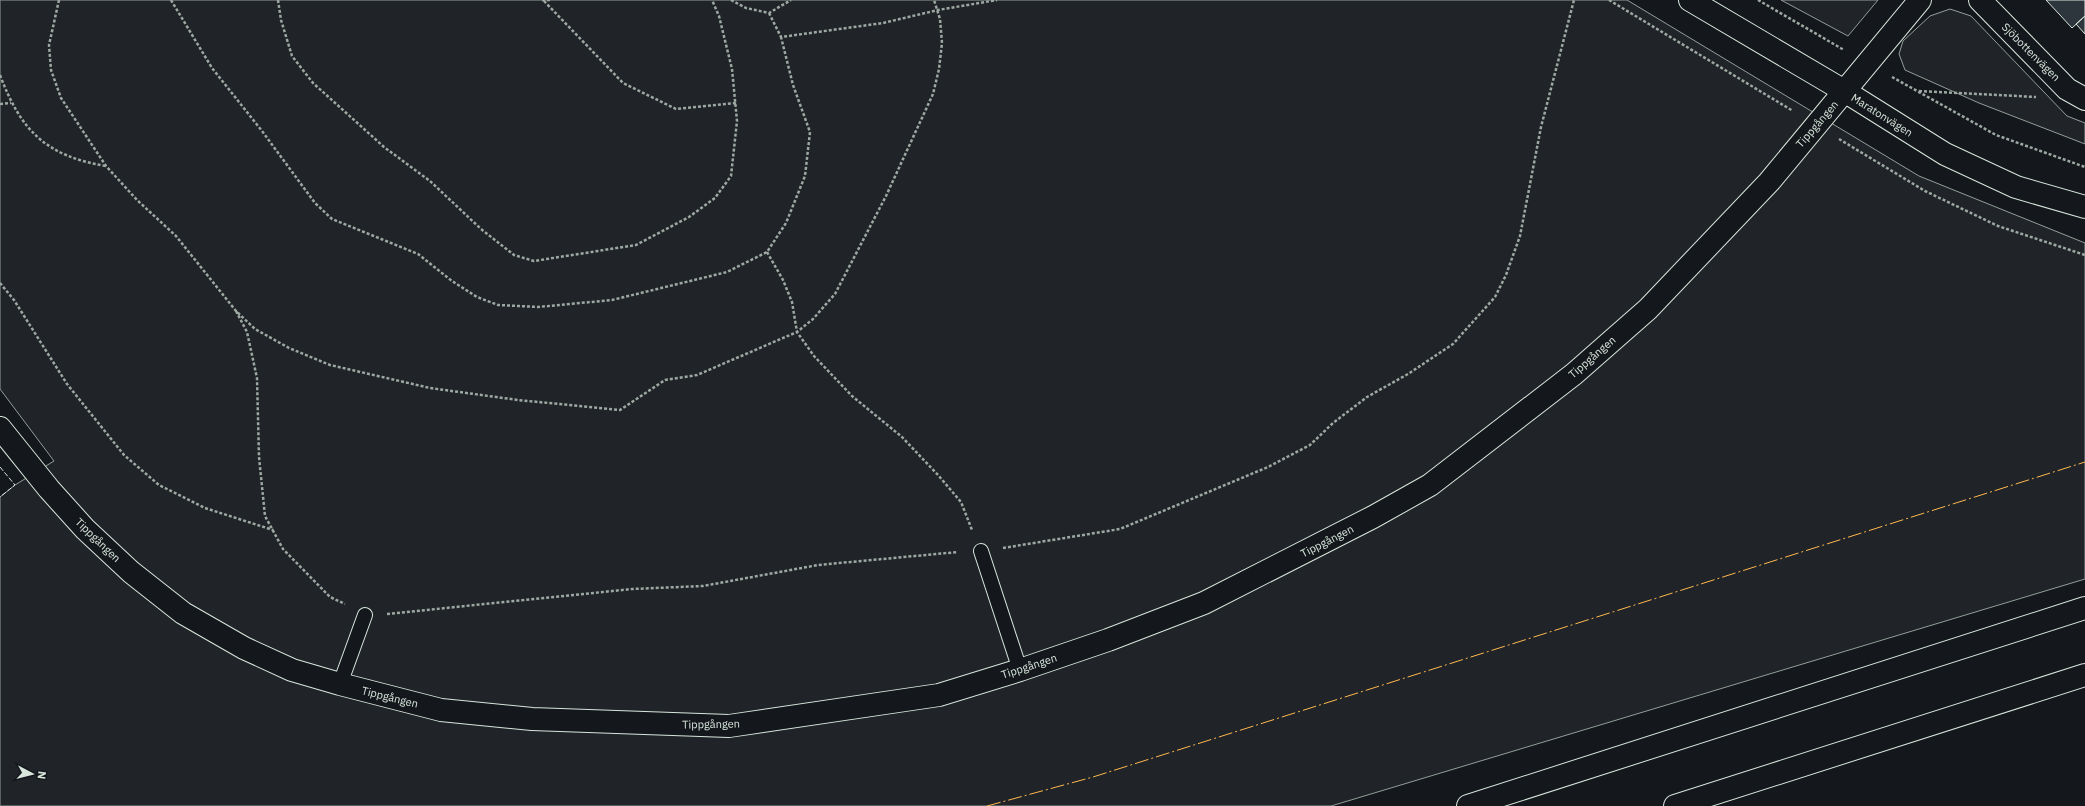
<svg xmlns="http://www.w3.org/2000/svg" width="2085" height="806" viewBox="0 0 2085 806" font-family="'IBM Plex Sans',sans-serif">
  <rect width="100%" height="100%" fill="#14181c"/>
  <path fill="#202428" stroke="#939e99" d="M0 0H1627L1919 176 2085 243V579L1331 806H0V497L15 485 54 461 0 389Z
    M1781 0H1878L1848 36Z
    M1950 9 1971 16 2067 116 2085 123V144L1979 103 1905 70 1899 54 1903 41 1930 16Z"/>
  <path fill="#2c363c" stroke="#d8e6dc" d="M2046 0H2085V16L2072 28Z
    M2085 16V34L2076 24Z"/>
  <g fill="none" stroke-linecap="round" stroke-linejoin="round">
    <defs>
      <path id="lane" d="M981 551 1020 670
        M340 684 365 615"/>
      <path id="street" d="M1980 0 2067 89 2085 99
        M0 428 49 489 85 529 131 572 183 613 244 648 292 670 340 684 441 710 532 719 729 726 939 695 1020 670 1108 640 1204 603 1373 517 1430 485 1574 374 1648 309 1769 182 1920 0"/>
      <path id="secondary" d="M1690 0 1846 92 1945 154 2016 187 2085 207"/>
      <path id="highway" d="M1468 806 2085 608
        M1675 806 2085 675"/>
    </defs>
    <use href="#lane" stroke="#d8e6dc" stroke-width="16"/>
    <use href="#street" stroke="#d8e6dc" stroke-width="24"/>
    <use href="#secondary" stroke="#d8e6dc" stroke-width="24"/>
    <use href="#highway" stroke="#d8e6dc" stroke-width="24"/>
    <path stroke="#9da8a2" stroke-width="2.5" stroke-dasharray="3 2" stroke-linecap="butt" d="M59 0 49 45 51 70 61 98 106 166 137 200 176 236 236 311 255 329 289 348 330 365 430 388 518 400 620 410 665 380 697 375 797 332 813 319 835 294 886 196 933 94 939 69 942 43 940 19 934 0
      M171 0 212 68 262 131 315 203 332 219 418 254 452 281 477 297 498 305 538 307 612 300 727 272 767 252 786 223 805 176 810 132 793 85 781 37
      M278 0 281 20 292 56 313 83 384 147 430 181 481 229 514 255 534 261 636 245 689 217 715 198 731 176 737 121 732 69 719 16 712 0
      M542 0H550
      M731 0 746 8 769 13 791 0
      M1609 0 1793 111
      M1758 0 1844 50
      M544 1 623 83 676 109 736 103
      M769 13 781 37 883 23 938 10 997 0
      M0 75C21 131 46 156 106 166
      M1892 77 1996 135 2085 167
      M1919 91 2036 97
      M0 104 11 103
      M1839 139 1925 191 1998 226 2085 255
      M767 252 783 280 792 302 797 332 814 356 852 396 902 437 938 475 961 502 972 530
      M0 283 14 300 67 384 124 455 159 485 205 508 273 530
      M236 311 247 332 257 378 259 457 265 516 283 549 330 597 345 604
      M1003 548 1120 529 1268 467 1310 445 1333 423 1367 397 1408 374 1453 344 1495 297 1506 275 1520 236 1541 127 1574 0
      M387 614 632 589 703 586 818 565 958 552"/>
    <use href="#lane" stroke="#14181c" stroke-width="14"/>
    <use href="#street" stroke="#14181c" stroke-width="22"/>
    <use href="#secondary" stroke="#14181c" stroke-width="22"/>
    <use href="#highway" stroke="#14181c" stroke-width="22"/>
    <path stroke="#d8e6dc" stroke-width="1" stroke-dasharray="5 2" stroke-linecap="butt" d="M0 467 15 485 0 497"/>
    <path stroke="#ffb74d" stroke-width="1" stroke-dasharray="14 3 2 3" stroke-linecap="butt" d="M987 806 1093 777 2085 462"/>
  </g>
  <g text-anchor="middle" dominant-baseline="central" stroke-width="3" stroke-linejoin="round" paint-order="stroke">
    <g font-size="11" fill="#d8e6dc" stroke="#14181c">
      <text transform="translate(2031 52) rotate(45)">Sjöbottenvägen</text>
      <text transform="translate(1882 115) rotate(32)">Maratonvägen</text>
      <text transform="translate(1817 124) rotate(-49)">Tippgången</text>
      <text transform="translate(1592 357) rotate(-41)">Tippgången</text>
      <text transform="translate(98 540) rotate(44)">Tippgången</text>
      <text transform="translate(1327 541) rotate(-27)">Tippgången</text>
      <text transform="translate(1029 666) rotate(-18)">Tippgången</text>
      <text transform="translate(390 697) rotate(14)">Tippgången</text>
      <text transform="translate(711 724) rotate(-1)">Tippgången</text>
    </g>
  </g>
  <g transform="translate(32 774) rotate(97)" stroke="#14181c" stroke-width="3" paint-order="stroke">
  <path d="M0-3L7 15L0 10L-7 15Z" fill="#d8e6dc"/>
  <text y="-6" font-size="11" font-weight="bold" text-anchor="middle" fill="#d8e6dc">N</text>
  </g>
</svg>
